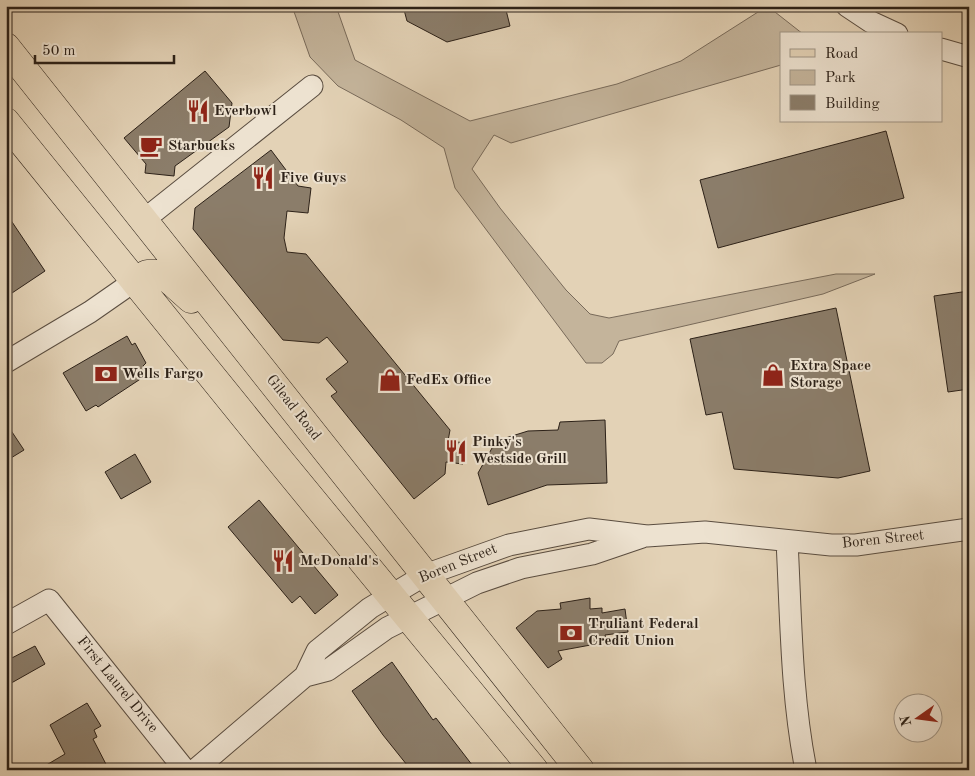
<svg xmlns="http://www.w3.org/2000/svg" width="975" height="776" viewBox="0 0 975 776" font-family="'Old Standard TT',serif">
  <rect width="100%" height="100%" fill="#e3d2b6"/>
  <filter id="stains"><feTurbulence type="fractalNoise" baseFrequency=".004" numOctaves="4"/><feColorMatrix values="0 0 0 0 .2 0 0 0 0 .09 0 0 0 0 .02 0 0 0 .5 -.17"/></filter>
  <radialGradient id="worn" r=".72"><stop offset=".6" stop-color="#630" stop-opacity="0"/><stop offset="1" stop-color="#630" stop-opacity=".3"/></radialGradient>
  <path fill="#c4b49b" stroke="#786a5a" d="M292 6H336L355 60 470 121 617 84 681 61 758 12H775L803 34H781V65L511 143 494 135 472 169 500 208 566 290 590 314 609 318 836 274H875L823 294 619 341 613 354 602 363H586L455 188 444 148 401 120 338 86 310 57Z"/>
  <path fill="#8b7d6a" stroke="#2c2118" d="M403 6H505L510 26 447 42 407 21Z
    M205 71 232 103 229 127 175 166 174 176 145 173 146 164 124 138Z
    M886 131 904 198 718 248 700 180Z
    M271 150 298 186 311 188 308 213 287 211 284 238 287 252 306 254 450 430 448 441 466 443 463 464 446 462 445 474 414 499 331 396 337 392 326 379 348 362 327 337 319 343 283 340 193 229 195 208Z
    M6 213 45 271 6 297Z
    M969 291V389L948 392 934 296Z
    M836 308 870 471 838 478 734 469 722 412 706 415 690 339Z
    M127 336 132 345 135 343 146 363 143 366 148 374 98 407 96 405 86 411 63 373Z
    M605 420 607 483 547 485 488 505 478 473 496 441 528 431 558 430 560 422Z
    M6 423 24 450 6 461Z
    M135 454 151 482 121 499 105 472Z
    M259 500 338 595 315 614 300 596 292 603 228 527Z
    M590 598V609L602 608V613L625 609 628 632 605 635 607 642 558 651 562 659 548 668 516 628 537 611 561 609 560 603Z
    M35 646 45 664 6 686V661Z
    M392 662 433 720 436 718 476 770H411L383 735 352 691Z
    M87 703 101 726 94 730 97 737 93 739 109 770H38L65 754 50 725Z"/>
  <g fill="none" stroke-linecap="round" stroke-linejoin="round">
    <defs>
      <path id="minor" d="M847 6 871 22 897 34
        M941 49 969 57
        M145 219 312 86
        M6 362 90 312 136 280
        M787 541C791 617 791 695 806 770
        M6 624 49 600 185 770
        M305 676 328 670 387 628 477 583 521 568 592 554 642 537
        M195 770 305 676 317 651 370 608 425 575 509 545 589 529 647 536 705 532 831 545H856L969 529"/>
      <path id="major" d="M6 47 580 770
        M6 122 282 463 534 770
        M136 280 147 274H163L191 299"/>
    </defs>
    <use href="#minor" stroke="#5a4d40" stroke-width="23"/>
    <use href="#major" stroke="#2c2118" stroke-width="29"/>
    <use href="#minor" stroke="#ede2d0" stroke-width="21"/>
    <use href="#major" stroke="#e3d2b6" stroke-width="28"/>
  </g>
  <defs>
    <symbol id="restaurant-bare" viewBox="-9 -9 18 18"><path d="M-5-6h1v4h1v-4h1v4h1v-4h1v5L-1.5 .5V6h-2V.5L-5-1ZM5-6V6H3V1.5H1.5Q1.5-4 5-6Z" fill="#8f2418" stroke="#ede2d0" stroke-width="2.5" paint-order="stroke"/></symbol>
    <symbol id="cafe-bare" viewBox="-9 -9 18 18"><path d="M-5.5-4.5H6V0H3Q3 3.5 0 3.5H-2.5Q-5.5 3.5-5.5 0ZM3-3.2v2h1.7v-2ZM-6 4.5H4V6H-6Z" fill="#8f2418" stroke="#ede2d0" stroke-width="2.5" paint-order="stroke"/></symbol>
    <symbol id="bank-bare" viewBox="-9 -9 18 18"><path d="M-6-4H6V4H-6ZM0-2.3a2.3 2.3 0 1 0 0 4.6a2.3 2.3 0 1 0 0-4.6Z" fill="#8f2418" stroke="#ede2d0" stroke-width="2.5" paint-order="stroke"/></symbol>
    <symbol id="shop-bare" viewBox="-9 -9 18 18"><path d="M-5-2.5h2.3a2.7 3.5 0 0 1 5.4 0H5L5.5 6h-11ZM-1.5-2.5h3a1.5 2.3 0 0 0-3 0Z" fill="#8f2418" stroke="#ede2d0" stroke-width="2.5" paint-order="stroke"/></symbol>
  </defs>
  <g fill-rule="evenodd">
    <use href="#restaurant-bare" x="182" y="95" width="32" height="32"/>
    <use href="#cafe-bare" x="135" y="130" width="32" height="32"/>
    <use href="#restaurant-bare" x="247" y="162" width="32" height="32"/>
    <use href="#bank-bare" x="90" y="358" width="32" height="32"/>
    <use href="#shop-bare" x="757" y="359" width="32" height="32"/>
    <use href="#shop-bare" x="374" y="364" width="32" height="32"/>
    <use href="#restaurant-bare" x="440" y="435" width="32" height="32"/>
    <use href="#restaurant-bare" x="267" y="545" width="32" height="32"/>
    <use href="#bank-bare" x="555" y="617" width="32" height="32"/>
  </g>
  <g text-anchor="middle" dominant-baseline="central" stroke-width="4" stroke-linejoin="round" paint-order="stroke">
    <g font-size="15" font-weight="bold" fill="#2c2118" stroke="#ede2d0" text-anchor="start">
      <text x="214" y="111">Everbowl</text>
      <text x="168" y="146">Starbucks</text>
      <text x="280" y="178">Five Guys</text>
      <text x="790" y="366">Extra Space<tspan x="790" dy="17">Storage</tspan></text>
      <text x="122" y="374">Wells Fargo</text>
      <text x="406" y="380">FedEx Office</text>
      <text x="472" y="442">Pinky's<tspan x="472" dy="17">Westside Grill</tspan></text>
      <text x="300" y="561">McDonald's</text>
      <text x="588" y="624">Truliant Federal<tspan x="588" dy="17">Credit Union</tspan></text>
    </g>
    <g font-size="15" fill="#2c2118" stroke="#ede2d0">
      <text transform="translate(293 408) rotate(52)">Gilead Road</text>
      <text transform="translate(883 540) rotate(-6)">Boren Street</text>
      <text transform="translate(458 564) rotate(-22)">Boren Street</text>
      <text transform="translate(117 685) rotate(51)">First Laurel Drive</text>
    </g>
  </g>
  <rect width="975" height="776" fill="none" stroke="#e3d2b6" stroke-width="25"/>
  <rect x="8" y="8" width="960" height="761" fill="none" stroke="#2c2118" stroke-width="2.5"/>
  <rect x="12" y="12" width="950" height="751" fill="none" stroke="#2c2118"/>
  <rect x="780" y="32" width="162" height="90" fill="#ede2d0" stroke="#a09586"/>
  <rect x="790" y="49" width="25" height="8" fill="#e3d2b6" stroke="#a09586"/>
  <text x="825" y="58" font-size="15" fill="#2c2118">Road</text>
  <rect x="790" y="70" width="25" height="15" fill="#c4b49b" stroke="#a09586"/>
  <text x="825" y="82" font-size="15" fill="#2c2118">Park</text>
  <rect x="790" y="95" width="25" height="15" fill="#8b7d6a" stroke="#a09586"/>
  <text x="825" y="108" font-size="15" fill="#2c2118">Building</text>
  <g transform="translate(918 718) rotate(256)"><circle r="24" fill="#ede2d0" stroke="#a09586"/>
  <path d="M0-4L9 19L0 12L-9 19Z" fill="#8f2418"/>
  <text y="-8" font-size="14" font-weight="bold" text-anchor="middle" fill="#2c2118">N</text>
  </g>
  <path d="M35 55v8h139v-8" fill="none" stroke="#2c2118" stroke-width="2.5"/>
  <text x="42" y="55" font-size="15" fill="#2c2118" stroke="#ede2d0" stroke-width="4" paint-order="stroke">50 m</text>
  <rect width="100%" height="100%" filter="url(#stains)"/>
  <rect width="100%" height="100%" fill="url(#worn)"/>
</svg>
